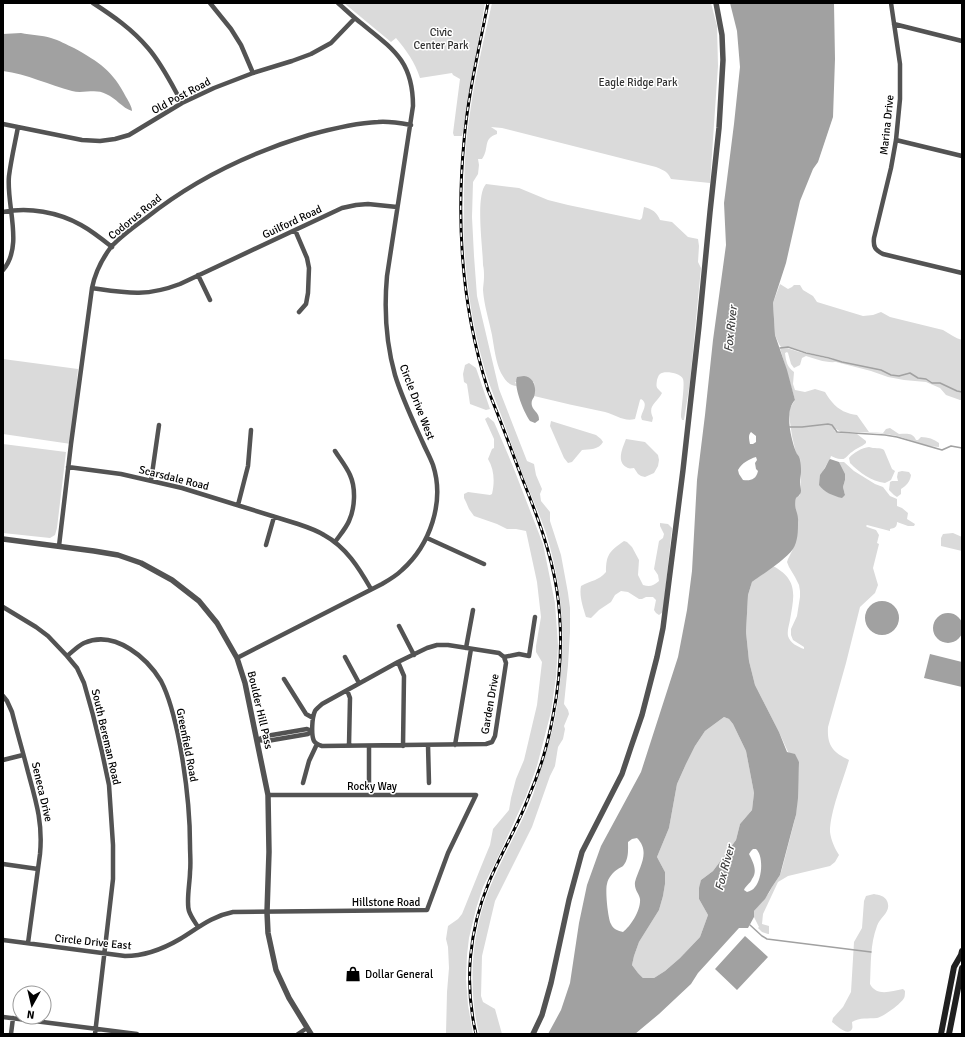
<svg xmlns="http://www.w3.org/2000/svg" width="965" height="1037" viewBox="0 0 965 1037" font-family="Signika,sans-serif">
  <rect width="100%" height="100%" fill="#fff"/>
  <path fill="#dadada" d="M344 3H485L462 136H454L453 133 460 79 453 75 452 73 420 78C415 62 406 50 396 38L391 42Z
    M492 3H711L717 26 718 66 710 183 671 179C667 171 665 171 656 167L502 128 491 127 497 131V134C482 139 490 148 482 159H478L479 165 478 174 473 182 472 217 474 256 477 296 499 389 527 461 534 464 536 475 542 489 540 494 541 501 550 512V521L561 555 568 593 570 608V632L568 665 564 704 568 710 569 714 564 726 565 729 563 739 558 747 555 766 550 776 532 827 495 901 482 956 481 996 483 1002 495 1009 502 1034H479C468 989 471 935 488 892 501 859 520 828 533 795 536 785 539 775 542 764 547 749 552 734 555 718 559 697 561 675 562 654 564 613 558 572 546 533 539 513 530 493 522 473 516 457 510 440 504 423 497 403 488 383 483 363 472 323 466 282 464 241 463 229 464 216 464 204 464 174 465 143 470 113 475 76 484 39 492 3Z
    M486 184 519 188 548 200 568 205 640 220 642 218 644 207C652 209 657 212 660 220L672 222 688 237 698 239 699 246 698 262 701 268 690 382 684 420H682L681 417C681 410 685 385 683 379 681 373 664 370 660 374 658 376 658 377 657 380 656 388 656 387 662 393 657 403 647 405 653 418L652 422 642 420 641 417C642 411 649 404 641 399L640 400 635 419C624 422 616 415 605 412 582 407 558 402 534 396L535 391 534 382H515L517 386C509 386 505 380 501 373 496 363 494 347 492 335 489 320 484 305 483 290 483 286 484 282 484 277 484 273 484 269 483 265 483 248 475 196 486 184Z
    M780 284 788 289 792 287 794 285H800L803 290 813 296 817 302 863 316 873 315 881 312 890 317 943 330C950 334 955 338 962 340V400H960L946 395 940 388 926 382 904 380 888 377 871 371 836 362C826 363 815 359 806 356L802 358 800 365 794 368 791 364 788 353 787 352 785 353C786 361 787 367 794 372L793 384 795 390 805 392 815 389 825 392C827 395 829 399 832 402 838 410 848 414 857 415L869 432 883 433 886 429 890 428 899 434C905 434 913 432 916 440H918L921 437C928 437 934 439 939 443V447C924 446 911 440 897 436 880 432 859 432 841 432L836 429 834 430 838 433 857 434 866 441V443C862 447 856 448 852 452 848 454 846 460 841 459 837 459 834 457 831 456L830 459 829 460 823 471 845 495 843 487 845 480 839 462H844L854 471 875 484 883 487 890 496 897 499V506L902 508 908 513 907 519 915 524 914 526H908L897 522C897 527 895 528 890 529V531L867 525 866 526 867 527 876 530 879 535 877 543 879 544 873 568 878 585 875 593 860 607 846 663 828 727C827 745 832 752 849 760 843 781 830 811 830 832 831 840 835 849 839 855L835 862 830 866 788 876 778 882 763 914 762 924 769 926V934H768L762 932 758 928 759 927 754 917V911L769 893 772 887 780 875 782 869 796 815 799 762 788 752 779 732 755 685 749 661 746 632 748 595 752 582 773 566C799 580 794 596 790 620 789 625 787 631 788 636 790 643 798 647 804 649V647L793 640 791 635V629L797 616 800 597V591L799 585 795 577 789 567 787 562 788 559 793 549 798 519 794 506 796 498 800 495 801 474 800 458 796 453 792 436 789 415 790 408 795 400 780 348H787L799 352 834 360 832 358 809 353 789 347H781L779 344 775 335 773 303Z
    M3 359 78 369 71 444 3 434Z
    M469 363 476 368 490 409 486 410 470 404 467 384 464 382 463 374 465 365Z
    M488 417 494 422 512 464 543 544 555 603 558 645 556 677 551 712 537 766 526 796 500 853 483 887 476 909 469 938 467 955 466 979 468 1005 473 1034H446L447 992 449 968 448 947 446 939 448 926 458 919 462 914 485 857 490 845 493 829 509 810 511 798 516 779 524 760 537 705 542 662 536 652V646L541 617 537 582 526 531 516 529H507L497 524 474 516 469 509 466 502 464 498V494L468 492 490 495 492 494C495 481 494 469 488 459L492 449 494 448V439L485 419Z
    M551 421 596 435 601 439 603 442C599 450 589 449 582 450L572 462 568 463 564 458 550 426Z
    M626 439 645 442 658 455 659 460 658 466 654 473 645 477 641 476 638 474 634 468C632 468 630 469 628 468 615 463 623 447 626 439Z
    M3 444 66 452 57 528 55 535 50 538 3 533Z
    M869 447C874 449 880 447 884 450L892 469 895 471 891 480 885 483C871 481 860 473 850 463L849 458C854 452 862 448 869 447Z
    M902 471 909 472 911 475C910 482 906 486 901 489V494L897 497 894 495 889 490 890 482 892 481H898L897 477 898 472Z
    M660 523 668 524 672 528 663 612 659 615 656 613 654 610 656 600 653 597H646L642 599H639L628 592 621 591 615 595 611 602 599 610 591 618 586 617C583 607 579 596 581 586 592 580 598 581 606 572 606 554 610 551 624 541L627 542 632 547 639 560 638 575 643 585C650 587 653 586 659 581L658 575 654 569 659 541 663 538 664 534 660 526Z
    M953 533 962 537V551L941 546V538L943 534Z
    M724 717 729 719 733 724 746 751 754 793 752 810 740 824 736 840 713 871 701 880 699 899 708 915 700 937 680 958 665 971 654 978H643L638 973 632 965 634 956 639 942 659 910 663 896 665 884V872L657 857 669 828 677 784 686 764 695 746 705 731Z
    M874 894C879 895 885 896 887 901 892 912 880 917 877 926 870 944 871 965 870 984 877 997 891 991 903 989L905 991C905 992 905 997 904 998 902 1003 883 1017 877 1018 868 1019 860 1017 852 1022 852 1024 853 1027 852 1029 848 1037 836 1025 832 1022L833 1018 843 1007 851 992 854 942 862 928 864 901 866 896Z"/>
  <path fill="#a1a1a1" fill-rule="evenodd" d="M730 3 834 4 835 59 833 117 818 162 813 169 800 201 786 263 773 303 775 335 787 370 795 400C784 411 791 439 796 452 797 455 800 456 800 460 801 464 801 468 801 472 801 475 800 479 800 482 800 490 804 492 796 498 793 510 799 512 798 522 798 531 798 541 793 549 785 560 763 574 752 582L748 595 746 632 749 661 755 685 779 732 787 752 795 754 799 762 798 798 796 815 794 822 780 875 772 887 765 899 754 911V917L748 928H739L698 973 691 984 659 1014 635 1034H548L561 1010 570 983 579 923 587 885 601 846 641 772 678 657 687 610 692 571 697 480 705 415 713 340 726 245 724 203 734 124 740 67 737 31ZM751 432 756 436V442L753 444H750C749 439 748 435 751 432ZM756 457 757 460 755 463 756 469 758 471C756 480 750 481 743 480L739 474 738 470C742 463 749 459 756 457ZM724 717 729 719 733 724 746 751 754 793 752 810 740 824 736 840 713 871 701 880 699 888V899L708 915 700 937 680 958 665 971 654 978H643L638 973 632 965 634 956 639 942 659 910 663 896 665 884V872L657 857 669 828 677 784 686 764 695 746 705 731ZM637 838C651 852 639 867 635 882 634 890 639 893 640 899 641 910 631 926 623 932 618 931 613 929 611 924 608 919 605 890 607 884 608 878 613 872 618 869 619 868 622 867 623 866 629 859 628 850 628 842L632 839ZM753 849H756C764 856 762 879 755 887 753 890 750 891 747 892L744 890C746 885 750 884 752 879 758 871 753 862 749 854L751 851Z
    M21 33C31 35 42 35 51 38 59 40 67 45 74 48 99 62 113 71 126 97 129 102 132 107 132 111 122 108 116 98 106 94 96 88 83 94 72 91 49 85 27 74 3 71V34Z
    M524 376C534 377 537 388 534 397 532 400 531 402 532 406 534 412 539 412 539 420L535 423 530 421C524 413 513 386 517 377Z
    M830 459 839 462 845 474V480L843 487 845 495 842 498C833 496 824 492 819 485L820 475 825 468 829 460Z
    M865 618a17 17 0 1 1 34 0a17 17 0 1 1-34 0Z
    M933 628a15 15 0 1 1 30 0a15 15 0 1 1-30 0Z
    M930 654 962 662V687L924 678Z
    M745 936 768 957 737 990 715 969Z"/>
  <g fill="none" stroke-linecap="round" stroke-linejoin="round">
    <path stroke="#a1a1a1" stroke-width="1.5" d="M780 348 788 347 806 353 829 358 842 362 881 370 891 375 899 376 910 373 918 378 926 379 932 383H940L957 391 962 392
      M789 427H802L828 424 832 425 837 432 885 435 897 437 942 450 951 446 962 448
      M750 925 762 936 767 939 871 952"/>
    <path stroke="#535353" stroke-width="4.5" d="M93 3C113 16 132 29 148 48 162 64 172 85 182 103
      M210 3 231 29 241 45 253 73
      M891 3 900 64V99L896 140 891 168 874 238C873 247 875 250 883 254L962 273
      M894 24 962 41
      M3 124 82 140 100 141 115 139 129 135 182 103 214 88 253 73 292 61 311 54 331 43 355 18
      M896 140 962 156
      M3 212C29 207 58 212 81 225 92 231 102 239 112 247
      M295 230 307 258 309 268 308 293 306 304 299 312
      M3 270C24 246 6 205 9 176 11 160 15 143 18 127
      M198 275 210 300
      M92 288C127 293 146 297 180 284L342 208 356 205 368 204 397 207
      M335 451C340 459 346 466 350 475 356 488 355 508 349 521 346 528 340 535 335 542
      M68 467 121 474 182 488 298 524C307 527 316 530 324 535 346 547 359 568 371 589
      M151 481 159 425
      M238 505 248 466 251 430
      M427 538 484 564
      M266 545 274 517
      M59 546 71 444 92 288C95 273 102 259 111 247 120 237 135 226 146 218 195 179 249 153 309 135 331 129 355 123 378 122 388 121 400 123 411 125
      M3 607 36 627 48 636 67 656 77 668 84 683 93 715 102 752 109 785 113 845V879L95 1034
      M399 626 414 655
      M437 645H448L499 653 504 657 506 663 495 736 492 742 486 744 322 746C319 745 316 744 314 741 311 735 312 717 315 711 316 709 320 706 322 704L398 662 427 648Z
      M466 648 473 610
      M67 656C72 652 78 646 84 643 100 636 116 640 130 649 143 657 153 668 161 681 171 700 176 724 180 745 186 778 190 811 190 845 190 854 191 863 190 872 190 882 186 902 189 911 191 917 195 922 198 927
      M345 657 359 683
      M504 657 519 654 529 656 535 617
      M237 658 382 584C389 580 396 576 402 570 430 545 445 502 433 465 430 457 426 450 423 443 413 421 402 398 395 375 386 343 384 309 387 276L413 106C413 61 393 49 361 23 353 17 346 10 338 3
      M398 662 404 676 403 746
      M284 679 306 714 313 718
      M347 690 350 698 349 745
      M3 696 7 701 12 712C17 732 23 752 28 772 36 801 43 823 40 854L28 943
      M257 740 267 741 308 734 312 731
      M257 740 266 736 307 729 312 731
      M428 745 429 783
      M455 745 471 649
      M369 746V784
      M3 760 23 755
      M303 783 309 761 317 744
      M3 864 38 869
      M3 940 125 956C145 956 163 949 180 939 198 928 212 916 233 912L427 910 448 853 476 795H268
      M3 1017 137 1034
      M11 1034 13 1018
      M298 1034 307 1028"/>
    <path stroke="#535353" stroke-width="5.5" d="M3 539 94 551 118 555 141 563 172 580 199 601 217 623 237 658 245 683 268 795 269 852 267 912 268 933 276 970 289 998 311 1034
      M533 1034 542 1015 551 983 569 900 582 852 622 774 631 747 642 715 657 657 663 628 683 470 699 326 710 212 719 128 723 60 722 35 716 3"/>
    <path stroke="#202020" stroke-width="6" d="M941 1034 954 967 961 955 962 951
      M949 1034 962 968"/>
    <defs>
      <path id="rail" d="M476 1034C464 983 469 930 489 882 501 853 518 826 529 796 540 771 548 743 553 716 561 675 563 632 557 591 551 552 537 515 522 478 511 449 500 419 488 390 462 309 456 226 464 141 468 94 479 49 488 3"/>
    </defs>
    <use href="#rail" stroke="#000" stroke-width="3"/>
    <use href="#rail" stroke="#fff" stroke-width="1.5" stroke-dasharray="4.5" stroke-linecap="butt"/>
  </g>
  <defs>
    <symbol id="shop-bare" viewBox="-9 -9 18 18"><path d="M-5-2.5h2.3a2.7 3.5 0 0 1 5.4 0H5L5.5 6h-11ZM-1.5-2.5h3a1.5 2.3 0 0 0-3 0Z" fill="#000" stroke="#fff" stroke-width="2.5" paint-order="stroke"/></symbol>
  </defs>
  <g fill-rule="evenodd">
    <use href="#shop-bare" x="342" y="963" width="22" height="22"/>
  </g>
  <g text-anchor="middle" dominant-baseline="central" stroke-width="3" stroke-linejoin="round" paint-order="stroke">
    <g font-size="11" fill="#313131" stroke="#fff">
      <text x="441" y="32">Civic<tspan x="441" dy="13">Center Park</tspan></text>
      <text x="638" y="82">Eagle Ridge Park</text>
    </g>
    <g font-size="11" fill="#000" stroke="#fff">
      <text transform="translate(181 96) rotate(-28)">Old Post Road</text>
      <text transform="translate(887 125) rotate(-84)">Marina Drive</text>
      <text transform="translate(135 217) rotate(-39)">Codorus Road</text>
      <text transform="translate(292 222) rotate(-25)">Guilford Road</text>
      <text transform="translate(417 402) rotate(69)">Circle Drive West</text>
      <text transform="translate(174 478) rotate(14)">Scarsdale Road</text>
      <text transform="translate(490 704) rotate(-80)">Garden Drive</text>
      <text transform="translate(260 710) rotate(77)">Boulder Hill Pass</text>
      <text transform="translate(106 737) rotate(77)">South Bereman Road</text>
      <text transform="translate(187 745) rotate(79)">Greenfield Road</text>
      <text x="372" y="786">Rocky Way</text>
      <text transform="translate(42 792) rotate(77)">Seneca Drive</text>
      <text x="386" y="902">Hillstone Road</text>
      <text transform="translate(93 942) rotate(6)">Circle Drive East</text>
    </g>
    <g font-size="11" fill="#000" stroke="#fff" text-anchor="start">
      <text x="365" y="974">Dollar General</text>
    </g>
    <g font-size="12" font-style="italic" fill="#424242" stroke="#fff">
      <text transform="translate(731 329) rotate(-84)">Fox River</text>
      <text transform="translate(725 868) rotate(-75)">Fox River</text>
    </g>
  </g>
  <rect width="965" height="1037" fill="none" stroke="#000000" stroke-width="8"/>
  <g transform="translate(32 1005) rotate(188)"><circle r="19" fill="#ffffff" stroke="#999999"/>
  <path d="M0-3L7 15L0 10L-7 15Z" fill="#000000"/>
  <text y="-6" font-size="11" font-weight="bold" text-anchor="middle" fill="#000000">N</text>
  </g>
</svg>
